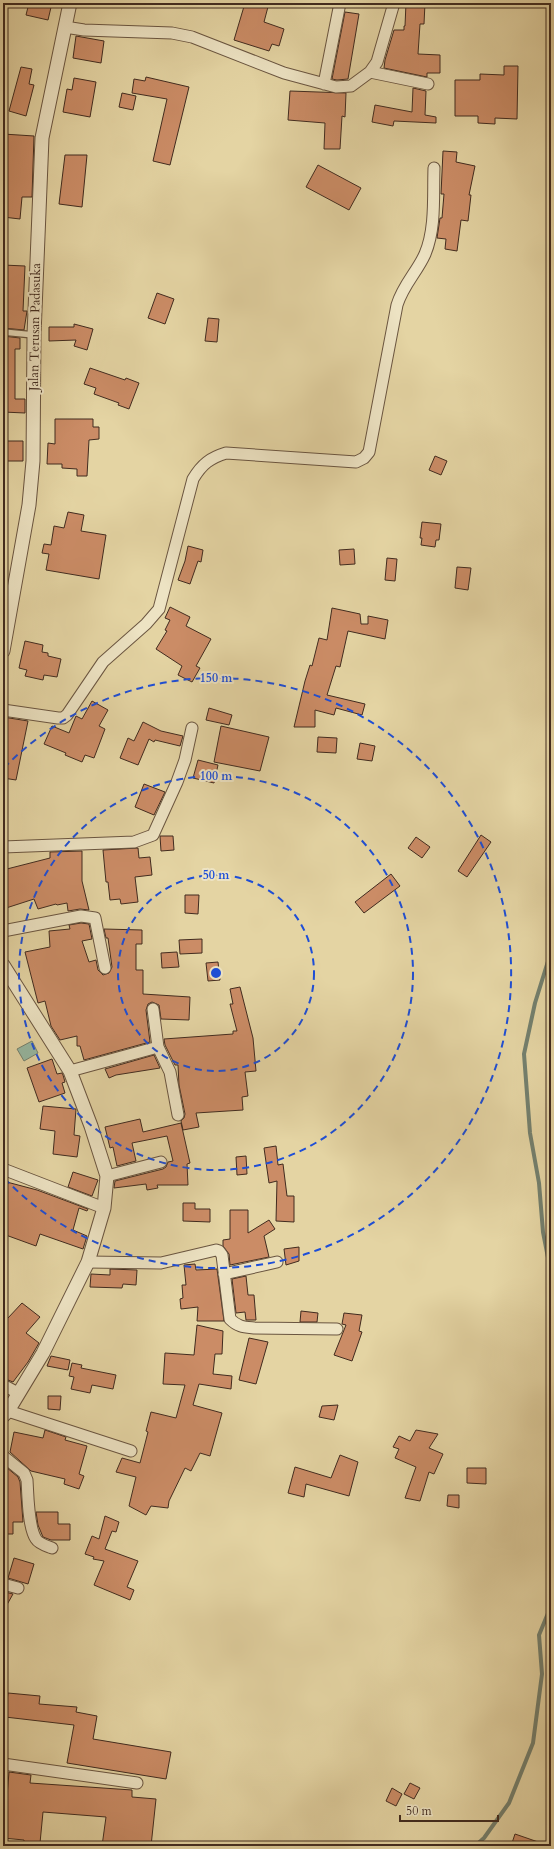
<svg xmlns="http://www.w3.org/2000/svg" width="554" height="1849" viewBox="0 0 554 1849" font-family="Cardo,serif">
  <rect width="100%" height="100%" fill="#e4d4a3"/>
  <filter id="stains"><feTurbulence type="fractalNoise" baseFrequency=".005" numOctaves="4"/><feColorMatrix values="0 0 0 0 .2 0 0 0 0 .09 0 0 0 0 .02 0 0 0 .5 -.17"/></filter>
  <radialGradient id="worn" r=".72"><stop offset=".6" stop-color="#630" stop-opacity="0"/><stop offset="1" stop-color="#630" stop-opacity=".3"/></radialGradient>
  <path fill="#96b8a2" stroke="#74806e" d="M32 1041 38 1053 24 1061 17 1049Z"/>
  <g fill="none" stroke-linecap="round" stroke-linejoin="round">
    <path stroke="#74806e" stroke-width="4" d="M551 939 549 958 535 1003 524 1054 530 1133 539 1183 543 1232 551 1273
      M475 1846 484 1838 509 1803 533 1743 542 1674 539 1635 551 1606"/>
  </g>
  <path fill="#cb8c66" stroke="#412b1f" d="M29 3H52L48 20 26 15Z
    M245 3H269L264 22 284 29 279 46 272 44 269 51 234 40Z
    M406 3H425L424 24H420L418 54 440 55V73H427V77L384 68 385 60 394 30H404V26H405Z
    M345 12 359 14 348 79 337 80 332 79Z
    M76 36 104 41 101 63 73 58Z
    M504 66H518L517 119 495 118V124L478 123V116H455V80H480V74L504 75Z
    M21 67 32 69 29 84 34 85 26 116 9 111Z
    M146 77 189 87 170 165 153 161 167 99 132 93 134 79 145 81Z
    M74 78 96 82 90 117 63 112 67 89 72 90Z
    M413 88 426 91 425 115 436 117V123L394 121 393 126 372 122 375 105 412 112Z
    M290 91 346 93 345 117 342 116 340 149H324L325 123 288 120Z
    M122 93 136 96 133 110 119 107Z
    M3 134 34 136 32 197H22L20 219 3 217Z
    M443 151 457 152 456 162 475 166 469 195H471L468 221 461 220 457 251 445 249 446 239 437 238 440 218H442L444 194H441Z
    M65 155H87L82 207 59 204Z
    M318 165 361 188 349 210 306 187Z
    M3 265 25 266 23 311H27L24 330 3 328Z
    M157 293 174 299 165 324 148 318Z
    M208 318 219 319 217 342 205 341Z
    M74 324 93 329 87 350 74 346 76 340 49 341V327H74Z
    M3 336 20 338V349H15V399H25V413L3 412Z
    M90 368 125 380 126 378 139 383 129 409 118 405 119 403 94 394 96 388 84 384Z
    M55 419H93V427H99V439L89 440 87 476H77V469L62 468V464H47L48 443 55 444Z
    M3 441H23V461H3Z
    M435 456 447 461 441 475 429 470Z
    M68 512 84 515 81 531 106 535 99 579 46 570 49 554 42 553 44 544 51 545 54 526 64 528Z
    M422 522 441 524 439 540H436L435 547 421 545 422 538H420Z
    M188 546 203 550 201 562 198 561 190 584 178 580 185 561Z
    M354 549 355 564 340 565 339 550Z
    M387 558 397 559 395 581 385 580Z
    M457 567 471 568 468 590 455 588Z
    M170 607 190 617 186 626 211 639 196 666 200 668 192 682 178 675 182 666 156 649 167 631 165 630 170 620 165 618Z
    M332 608 360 614 361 624H368V616L388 620 385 639 348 631 340 667 336 666 327 695 365 704 362 715 336 708 334 715 315 710V727H294L305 681 310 665 312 666 319 638 327 640Z
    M25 641 43 645 42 652 48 653V656L61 659 57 677 44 675 43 680 25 676 27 670 19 668Z
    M92 701 108 710 99 726 105 729 94 758 85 755 82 762 65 755 66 753 44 744 52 726 69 733 76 716 82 719Z
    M209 708 232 715 229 725 206 720Z
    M3 717 28 721 16 780 3 778Z
    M143 722 161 731 183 736 180 746 155 740 154 742 149 739 138 765 120 758 128 738 134 741Z
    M221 726 269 737 260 771 214 762Z
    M318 737 337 738 336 753 317 752Z
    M360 743 375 746 372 761 357 759Z
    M198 760 218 765 214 783 193 778Z
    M144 784 165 792 154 815 135 807Z
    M481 835 491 842 467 877 458 871Z
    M160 836H173L174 850 161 851Z
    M416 837 430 847 422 858 408 848Z
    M138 848 139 858 150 857 152 875 135 877 138 902 121 904 120 899 110 900 108 882H106L103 850Z
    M82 851V881L89 910 80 909 68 911 67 903 57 905 56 904 38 909 34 899 3 909V870L50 858V852Z
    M391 874 400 886 364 913 355 902Z
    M185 895H199L198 914 185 913Z
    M81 923 89 924 92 939 82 941 89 962 96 960 98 970 103 975 109 973 112 967 108 938H106L104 929 142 930V944H136V970H143V994L190 997 189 1020 161 1019 159 1005 152 1002 148 1004 146 1010 150 1042 84 1060 80 1046H77V1036L60 1040 51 1026 45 1001 38 1003 25 952 50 947 49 931 70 929 69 925Z
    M202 939V953L180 954 179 940Z
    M177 952 179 967 162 968 161 953Z
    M218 962 220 980 208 981 206 963Z
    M240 987 253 1038 256 1071 245 1072 248 1096 242 1097 243 1110 196 1113 199 1127 183 1130 181 1121 184 1118 185 1114 179 1085 178 1065H175L165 1045 164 1039 233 1034V1031H237L230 1004H233L230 989Z
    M154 1055 160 1068 116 1075 109 1078 105 1069Z
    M52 1059 57 1074 62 1073 63 1075 65 1082 62 1083 65 1093 39 1102 27 1068Z
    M43 1106 76 1109 74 1135 80 1136 77 1157 53 1154 55 1131 40 1129Z
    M140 1119 143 1132 181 1123 190 1163 187 1164 188 1185H157L158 1188 147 1190 146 1184 114 1188 115 1181 163 1169 166 1167 168 1162 173 1161 167 1136 132 1143 136 1161 117 1166 113 1147 110 1148 105 1127Z
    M276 1146 278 1165 283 1164 287 1196H294V1222L276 1221 277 1181 269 1183 264 1148Z
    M246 1156 247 1174 237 1175 236 1157Z
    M73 1172 98 1180 92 1196 68 1187Z
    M3 1181 37 1190 88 1209 87 1211 79 1208 73 1230 87 1236 83 1249 40 1234 36 1246 3 1234Z
    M183 1203H195V1209H210V1222L183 1221Z
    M230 1210H248V1233L269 1220 275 1229 264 1236 269 1257 230 1265 229 1254 223 1246V1240L230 1239Z
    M299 1247V1261L286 1265 284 1249Z
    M195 1264 196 1270 217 1269 224 1321H197L198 1307 181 1309 180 1299 183 1298 182 1285H186L184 1265Z
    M110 1269 137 1270 136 1285 123 1284 122 1288 90 1287 91 1274 110 1275Z
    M246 1276 248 1295H254L256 1320H246L245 1312 236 1313 232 1279Z
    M22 1303 40 1317 26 1333 39 1343 28 1362 13 1382 3 1378V1315L8 1318Z
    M301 1311 318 1313 317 1322H300Z
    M344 1313 362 1315 359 1331 362 1332 352 1361 334 1355 346 1325 342 1324Z
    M197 1325 223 1331 222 1354H215L213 1374 232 1376 231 1389 199 1384 193 1405 222 1413 210 1456 200 1453 191 1471 185 1468 169 1501 168 1508 151 1506 146 1515 129 1506 136 1477 116 1472 122 1458 140 1463 148 1432 146 1431 151 1412 176 1418 185 1385 163 1384 165 1353 194 1355Z
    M249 1338 268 1342 256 1384 239 1380Z
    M51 1356 70 1360 68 1370 47 1366Z
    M72 1363 82 1365 81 1368 116 1375 113 1389 92 1385 90 1393 71 1389 74 1377 69 1376Z
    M48 1396H61L60 1410 48 1409Z
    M338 1405 334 1420 319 1417 322 1406Z
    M45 1430 66 1437 65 1440 87 1446 79 1474 84 1476 79 1489 64 1484 65 1479 31 1471 10 1452 14 1432 43 1438Z
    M416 1430 438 1434 429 1448 443 1454 434 1474 429 1472 420 1501 405 1498 416 1467 395 1458 399 1449 393 1447 399 1436 410 1441Z
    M340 1455 358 1462 349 1496 306 1484 304 1497 288 1493 295 1467 331 1478Z
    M6 1467 18 1477 20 1482 23 1522H13V1534H3V1475H4Z
    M467 1468H486V1484L467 1483Z
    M448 1495H459V1508L447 1506Z
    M36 1512H58V1524H70V1540H51L43 1537 38 1525Z
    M105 1516 119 1522 116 1532 112 1531 105 1549 138 1561 127 1587 134 1590 130 1600 94 1585 104 1561 93 1559 94 1557 85 1554 92 1536 99 1539Z
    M14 1558 34 1564 28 1584 8 1578Z
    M5 1592 13 1594 4 1610 3 1609V1597Z
    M8 1693 40 1696 39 1704 77 1707 76 1712 97 1716 93 1739 171 1752 166 1779 67 1763 74 1725 5 1717Z
    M9 1772 31 1775 30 1783 132 1790V1797L156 1799 151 1846H102L106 1817 43 1812 40 1843H36V1846H24V1840L3 1838V1812L5 1796H7Z
    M410 1783 420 1788 414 1799 404 1794Z
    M392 1788 402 1794 396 1806 386 1801Z
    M515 1834 544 1844V1846H511Z"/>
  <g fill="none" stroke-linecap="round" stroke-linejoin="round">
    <defs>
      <path id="service" d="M3 332 34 335"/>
      <path id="minor" d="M65 27 84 30 172 33 192 37 284 73 336 87 351 86 370 72 377 62 394 3
        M370 72 428 84
        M324 84 340 3
        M3 710 58 718H63L67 715 103 662 146 624 159 609 193 479C202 464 210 458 226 453L356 462 364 458 369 452 397 305C403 285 417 272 425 254 436 228 433 195 434 168
        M3 847 134 842 153 835 177 782 185 760 192 728
        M3 931 81 916 95 918 105 968
        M153 1009 158 1047
        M70 1071 158 1047 170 1072 178 1115
        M3 1169 104 1208
        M107 1176 161 1162
        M88 1262 161 1263 216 1250 219 1251 222 1255 230 1319C238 1327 244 1327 254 1328L337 1329
        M224 1274 277 1262
        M3 1385 18 1393
        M8 1411 131 1451
        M3 1456 24 1473 27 1480C28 1495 28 1527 36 1539 39 1544 47 1546 52 1548
        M3 1584 18 1588
        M3 1764 137 1783"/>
      <path id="tertiary" d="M3 651 29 505 33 461 34 335 42 138 70 3
        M3 965 70 1071 91 1126 107 1176 104 1208 88 1262 43 1353 8 1411 3 1416"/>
    </defs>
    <use href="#service" stroke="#6a5540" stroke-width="8"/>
    <use href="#minor" stroke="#6a5540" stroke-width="13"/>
    <use href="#tertiary" stroke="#6a5540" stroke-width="15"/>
    <use href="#service" stroke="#ede3c3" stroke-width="5.5"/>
    <use href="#minor" stroke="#ede3c3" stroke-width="11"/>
    <use href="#tertiary" stroke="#ede3c3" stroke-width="13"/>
  </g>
  <g fill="none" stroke="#1d4ed8" stroke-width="2" stroke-dasharray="7 5">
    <circle cx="216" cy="973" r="98"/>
    <circle cx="216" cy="973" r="197"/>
    <path d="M4 768A295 295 0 1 1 4 1178"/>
  </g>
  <g text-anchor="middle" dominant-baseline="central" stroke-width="4" stroke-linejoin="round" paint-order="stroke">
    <g font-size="13" fill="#412b1f" stroke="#ede3c3">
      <text transform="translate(35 327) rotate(-89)">Jalan Terusan Padasuka</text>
    </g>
  </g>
  <circle cx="216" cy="973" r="6" fill="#1d4ed8" stroke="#ede3c3" stroke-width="2"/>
  <g font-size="12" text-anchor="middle" font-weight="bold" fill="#1d4ed8" stroke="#ede3c3" stroke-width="4" stroke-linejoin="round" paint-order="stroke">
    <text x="216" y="682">150 m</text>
    <text x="216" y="780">100 m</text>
    <text x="216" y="879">50 m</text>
  </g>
  <rect width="554" height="1849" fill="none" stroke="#e4d4a3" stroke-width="16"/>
  <rect x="4" y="4" width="546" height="1841" fill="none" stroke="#412b1f" stroke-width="2"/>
  <rect x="8" y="8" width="538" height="1833" fill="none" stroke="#412b1f"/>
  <path d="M400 1815v6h98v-6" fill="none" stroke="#412b1f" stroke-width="2"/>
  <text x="406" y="1815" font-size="12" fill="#412b1f" stroke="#ede3c3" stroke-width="3" paint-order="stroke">50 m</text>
  <rect width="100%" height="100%" filter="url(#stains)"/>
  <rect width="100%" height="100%" fill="url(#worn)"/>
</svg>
